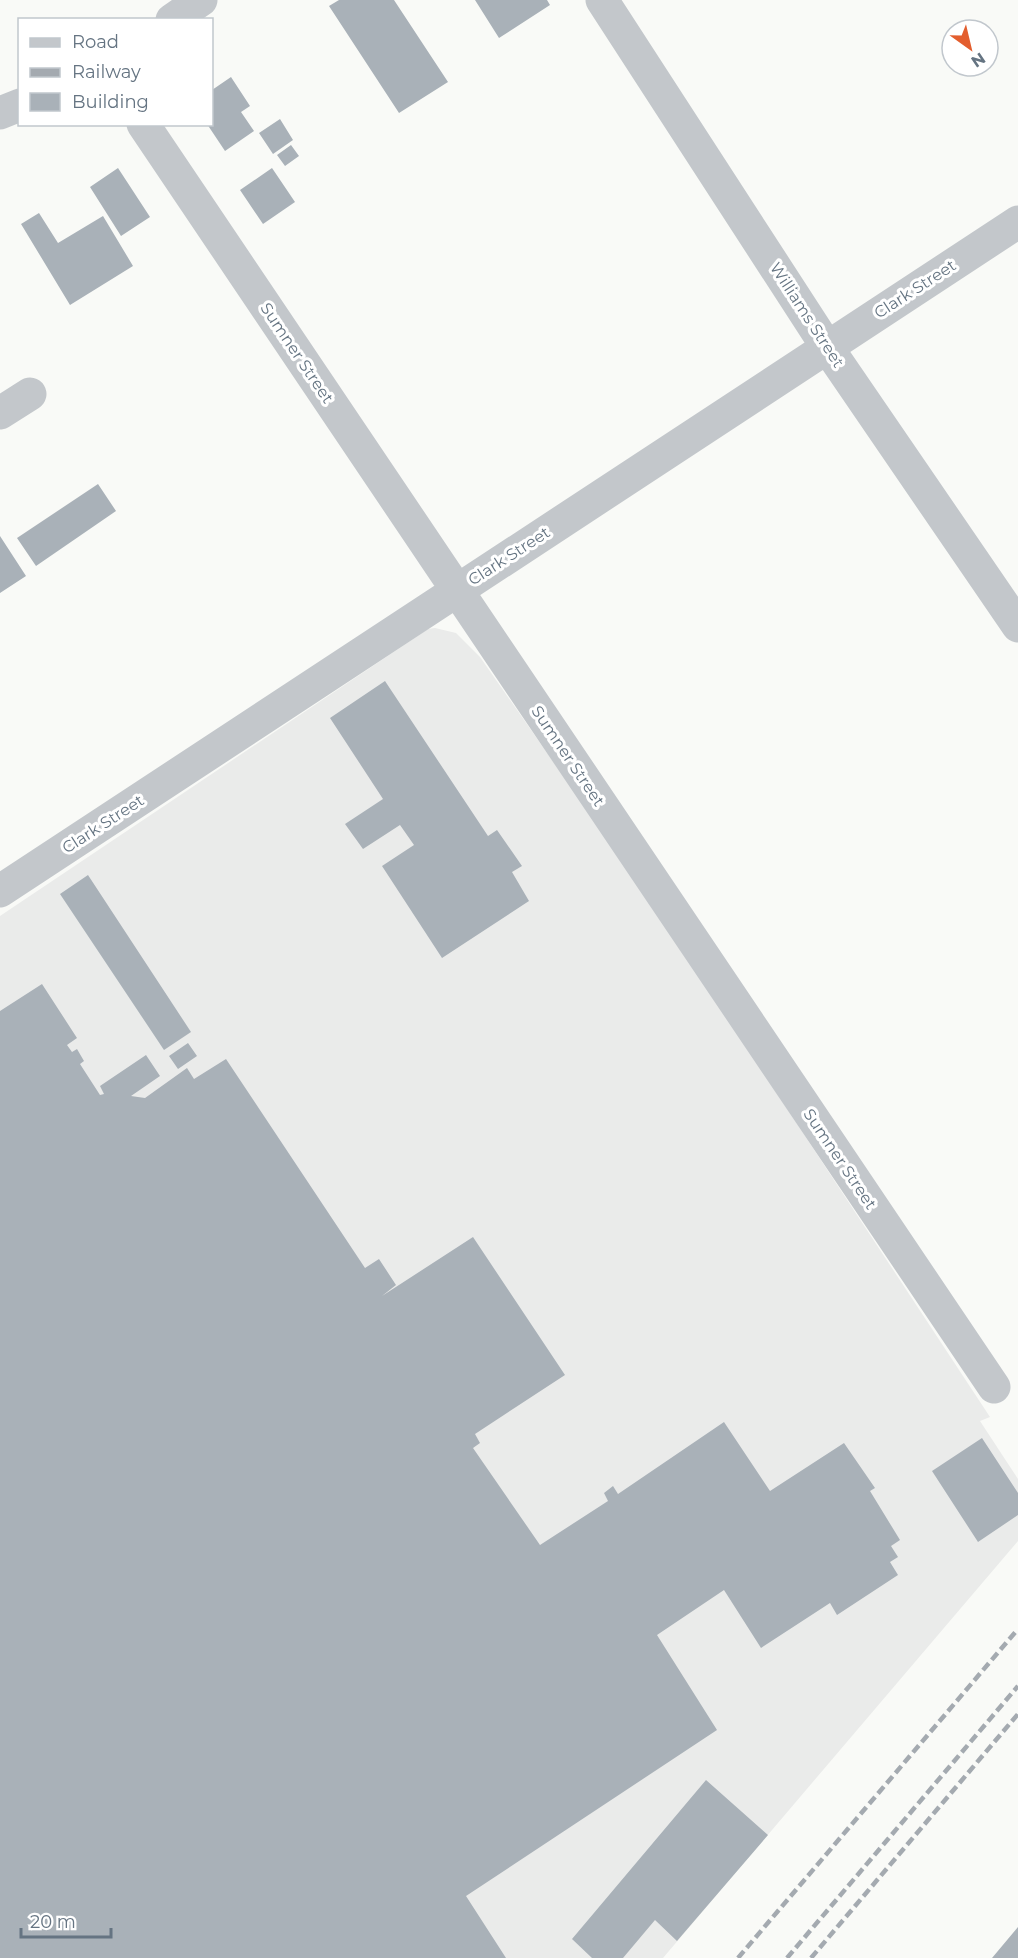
<svg xmlns="http://www.w3.org/2000/svg" width="1018" height="1958" viewBox="0 0 1018 1958" font-family="Montserrat,sans-serif">
  <rect width="100%" height="100%" fill="#f9faf7"/>
  <path fill="#eaebea" d="M435 628 456 633 480 657 647 896 990 1417 980 1421 1018 1479V1541L663 1958H0V916L428 629Z"/>
  <path fill="#a9b1b8" d="M339 0H394L448 82 399 113 329 6Z
    M475 0H547L550 5 499 38Z
    M231 77 250 106 241 112 254 131 225 151 207 124H212V90Z
    M280 119 293 140 273 154 259 133Z
    M291 145 299 156 285 166 277 155Z
    M118 168 150 217 121 236 90 187Z
    M272 168 295 202 263 224 240 190Z
    M39 213 58 243 103 216 133 266 70 305 21 224Z
    M98 484 116 511 36 566 17 538Z
    M0 536 26 576 0 593Z
    M385 681 488 836 497 830 522 866 512 872 529 901 442 958 382 866 414 845 400 825 363 849 345 824 383 799 330 718Z
    M88 875 191 1032 164 1050 60 894Z
    M42 984 77 1038 67 1045 72 1052 77 1049 84 1061 80 1064 100 1095 104 1094 100 1086 146 1055 160 1076 131 1096 145 1098 187 1068 194 1079 226 1059 365 1268 379 1259 396 1285 382 1296 473 1237 565 1375 475 1434 480 1443 473 1448 540 1545 608 1501 604 1493 613 1486 618 1494 724 1422 770 1491 844 1443 875 1488 870 1491 900 1540 891 1546 898 1557 890 1562 898 1575 837 1615 830 1603 761 1648 724 1590 657 1635 717 1730 466 1896 506 1958H0V1011Z
    M188 1043 197 1056 178 1069 169 1056Z
    M982 1438 1018 1493V1515L978 1542 932 1471Z
    M706 1780 768 1835 677 1941 655 1920 623 1958H592L572 1939Z
    M1018 1927V1958H992Z"/>
  <g fill="none" stroke-linecap="round" stroke-linejoin="round">
    <path stroke="#c3c7cb" stroke-width="33" d="M602 0 827 347 1018 626
      M172 20 201 0
      M0 113 20 105
      M143 124 994 1387
      M0 413 30 394
      M0 891 1018 222"/>
    <path stroke="#a4aab0" stroke-width="4.5" stroke-dasharray="9 4.5" stroke-linecap="butt" d="M738 1958 1018 1629
      M787 1958 1018 1686
      M811 1958 1018 1714"/>
  </g>
  <g text-anchor="middle" dominant-baseline="central" stroke-width="6" stroke-linejoin="round" paint-order="stroke">
    <g font-size="16" fill="#657482" stroke="#fff">
      <text transform="translate(915 289) rotate(-33)">Clark Street</text>
      <text transform="translate(807 315) rotate(57)">Williams Street</text>
      <text transform="translate(297 353) rotate(56)">Sumner Street</text>
      <text transform="translate(509 556) rotate(-33)">Clark Street</text>
      <text transform="translate(568 756) rotate(56)">Sumner Street</text>
      <text transform="translate(103 824) rotate(-33)">Clark Street</text>
      <text transform="translate(840 1159) rotate(56)">Sumner Street</text>
    </g>
  </g>
  <rect x="18" y="18" width="195" height="108" fill="#ffffff" stroke="#c1c7cd" stroke-width="1.5"/>
  <rect x="30" y="38" width="30" height="9" fill="#c3c7cb" stroke="#c1c7cd" stroke-width="1.5"/>
  <text x="72" y="48" font-size="18" fill="#657482">Road</text>
  <rect x="30" y="68" width="30" height="9" fill="#a4aab0" stroke="#c1c7cd" stroke-width="1.5"/>
  <text x="72" y="78" font-size="18" fill="#657482">Railway</text>
  <rect x="30" y="93" width="30" height="18" fill="#a9b1b8" stroke="#c1c7cd" stroke-width="1.5"/>
  <text x="72" y="108" font-size="18" fill="#657482">Building</text>
  <g transform="translate(970 48) rotate(146)"><circle r="28" fill="#ffffff" stroke="#c1c7cd" stroke-width="1.5"/>
  <path d="M0-4.5L10 22L0 15L-10 22Z" fill="#e35e2e"/>
  <text y="-9" font-size="16" font-weight="bold" text-anchor="middle" fill="#657482">N</text>
  </g>
  <path d="M21 1928v9h90v-9" fill="none" stroke="#657482" stroke-width="3"/>
  <text x="30" y="1928" font-size="18" fill="#657482" stroke="#ffffff" stroke-width="4.5" paint-order="stroke">20 m</text>
</svg>
